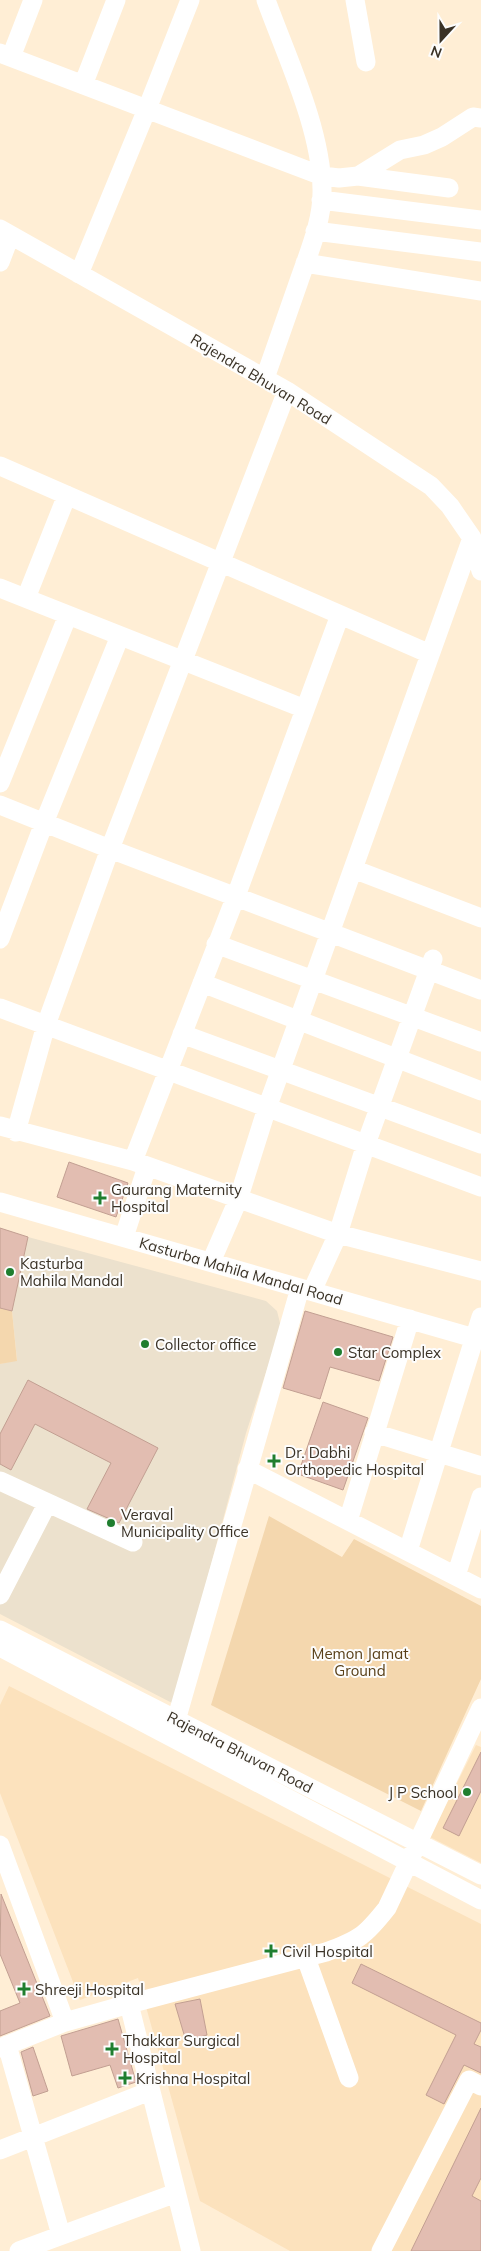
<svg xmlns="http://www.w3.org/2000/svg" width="481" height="2251" viewBox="0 0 481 2251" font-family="Mulish,sans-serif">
  <rect width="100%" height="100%" fill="#ffeed5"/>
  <path fill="#ece1cd" d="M28 1237 266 1301 277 1311 281 1327 246 1433 174 1704 0 1614V1364L17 1360 12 1311Z"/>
  <path fill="#fce2bd" d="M9 1686 481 1924V2251H290L200 2201 138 1978 80 2000 0 1793V1705Z
    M476 1745 481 1747V1863L430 1837Z"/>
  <path fill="#f4d7ae" d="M0 1308 12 1311 17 1361 0 1364Z
    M269 1516 342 1557 354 1539 481 1606V1679L421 1811 211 1705Z"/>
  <path fill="#e2bdb1" stroke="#c29f92" d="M69 1162 128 1183 116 1217 57 1197Z
    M0 1228 28 1237 12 1311 0 1308Z
    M305 1311 393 1337 379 1381 330 1367 320 1399 283 1388Z
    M28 1380 158 1448 119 1523 87 1509 111 1463 35 1424 11 1470 0 1464V1434Z
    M323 1402 368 1418 343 1490 298 1474Z
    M481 1752V1791L459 1836 443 1828Z
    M1 1894 50 2016 0 2036V2011L20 2003 0 1954Z
    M361 1964 481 2023V2030L474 2044 481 2047V2073L464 2065 444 2104 426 2095 456 2035 352 1983Z
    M200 1999 207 2035 186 2041 175 2004Z
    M118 2019 136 2082 118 2088 110 2065 72 2076 61 2036Z
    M33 2047 48 2091 33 2096 21 2052Z
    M481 2108V2178L472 2196 481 2201V2251H411Z"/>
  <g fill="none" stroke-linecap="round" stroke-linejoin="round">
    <path stroke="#fff" stroke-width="19" d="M355 0 366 62
      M0 53 322 176 339 178 358 176 400 150 424 145 442 137 473 117 481 118
      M11 57 33 0
      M83 85 116 0
      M358 176 449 188
      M321 200 481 220
      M0 229 287 391 431 486 450 506 472 538 481 571
      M315 231 481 252
      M0 262 10 236
      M305 263 481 291
      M79 274 147 109 190 0
      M265 378C276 346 288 313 299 281 309 252 323 220 322 189 321 128 287 58 266 0
      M0 466 430 654
      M0 588 305 709
      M26 598 67 495
      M0 783 68 615
      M0 805 110 849 481 990
      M353 869 481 918
      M0 939 44 823 120 636
      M216 944 481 1042
      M202 983 481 1091
      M0 1008 481 1187
      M182 1034 481 1144
      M0 1126 133 1161 338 1234 481 1271
      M16 1132 46 1025 110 849 287 391
      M133 1161 236 896 340 615
      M0 1202 481 1340
      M124 1237 147 1167
      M211 1262 238 1200 267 1108 472 538
      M312 1291 338 1234 366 1144 433 959
      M374 1433 481 1466
      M247 1469 481 1589
      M0 1481 133 1542
      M348 1521 410 1319
      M408 1551 481 1317
      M456 1576 481 1497
      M0 1595 47 1504
      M0 1630 481 1875
      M0 1647 481 1900
      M173 1731 300 1288
      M0 1845 65 2022
      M306 1958 349 2078
      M129 2004 326 1952C359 1940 365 1936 387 1908L481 1708
      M7 2045 61 2235
      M0 2048 65 2022 129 2004 191 2251
      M0 2150 150 2091
      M19 2251 176 2193
      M381 2251 469 2080 481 2086"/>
  </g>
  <g fill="#1f7e2f" stroke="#fdfdfd" stroke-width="2">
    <path d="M97.5 1190.5h5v5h5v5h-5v5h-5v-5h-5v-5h5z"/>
    <circle cx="10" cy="1272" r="5"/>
    <circle cx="145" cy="1344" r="5"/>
    <circle cx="338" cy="1352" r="5"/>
    <path d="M271.5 1453.5h5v5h5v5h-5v5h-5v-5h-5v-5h5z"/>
    <circle cx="111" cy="1523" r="5"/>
    <circle cx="467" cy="1792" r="5"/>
    <path d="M268.5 1943.5h5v5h5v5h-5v5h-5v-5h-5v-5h5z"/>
    <path d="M21.5 1981.5h5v5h5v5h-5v5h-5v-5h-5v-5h5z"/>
    <path d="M109.5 2041.5h5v5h5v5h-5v5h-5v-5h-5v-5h5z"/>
    <path d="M122.5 2070.5h5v5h5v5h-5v5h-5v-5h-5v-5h5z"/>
  </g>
  <g text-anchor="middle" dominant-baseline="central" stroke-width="4" stroke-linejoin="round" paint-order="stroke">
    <g font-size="15" fill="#3a3226" stroke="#fdfdfd">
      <text transform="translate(261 379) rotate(31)">Rajendra Bhuvan Road</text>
      <text transform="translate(241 1271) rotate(16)">Kasturba Mahila Mandal Road</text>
      <text transform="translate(240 1752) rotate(27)">Rajendra Bhuvan Road</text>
    </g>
    <g font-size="15" fill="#3a3226" stroke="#fdfdfd" text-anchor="start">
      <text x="111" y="1189">Gaurang Maternity<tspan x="111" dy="17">Hospital</tspan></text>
      <text x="20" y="1263">Kasturba<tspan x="20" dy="17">Mahila Mandal</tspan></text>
      <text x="155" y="1344">Collector office</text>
      <text x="348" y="1352">Star Complex</text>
      <text x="285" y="1452">Dr. Dabhi<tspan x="285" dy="17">Orthopedic Hospital</tspan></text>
      <text x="121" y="1514">Veraval<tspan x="121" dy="17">Municipality Office</tspan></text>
      <text x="457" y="1792" text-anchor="end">J P School</text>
      <text x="282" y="1951">Civil Hospital</text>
      <text x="35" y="1989">Shreeji Hospital</text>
      <text x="123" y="2040">Thakkar Surgical<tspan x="123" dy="17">Hospital</tspan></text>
      <text x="136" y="2078">Krishna Hospital</text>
    </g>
    <g font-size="15" fill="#594019" stroke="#fdfdfd">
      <text x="360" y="1653">Memon Jamat<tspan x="360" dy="17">Ground</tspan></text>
    </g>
  </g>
  <g transform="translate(441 40) rotate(201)" stroke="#fdfdfd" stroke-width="4" paint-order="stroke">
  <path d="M0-4L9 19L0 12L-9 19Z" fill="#3a3226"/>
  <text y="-8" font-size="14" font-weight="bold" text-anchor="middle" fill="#3a3226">N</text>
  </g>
</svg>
